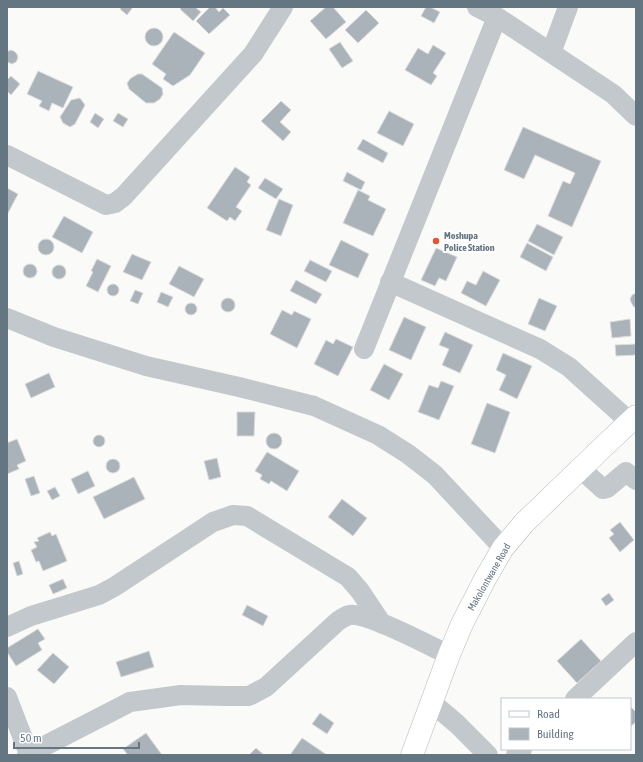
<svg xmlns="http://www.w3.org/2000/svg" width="643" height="762" viewBox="0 0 643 762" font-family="'Asap Condensed',sans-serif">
  <rect width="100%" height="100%" fill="#fafaf8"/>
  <path fill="#aab3b9" stroke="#dcdcda" d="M121 7H133L127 15 120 9Z
    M182 7H195L201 12 193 21 180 9Z
    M210 7H215L219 12 223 8 230 15 209 34 196 21Z
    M326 7H333L346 22 326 39 310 21Z
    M426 7H430L440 12 434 23 421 16Z
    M366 10 379 23 358 43 345 30Z
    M145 37a9 9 0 1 1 18 0a9 9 0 1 1-18 0Z
    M174 32 205 53 190 75 173 86 163 79 166 74 152 64Z
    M340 42 353 61 342 68 329 49Z
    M433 45 446 53 433 73 437 76 431 85 405 70 418 48 428 54Z
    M10 50 14 51 17 54 18 58 16 62 12 64 7 62V52Z
    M38 71 73 87 63 108 52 103 49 111 39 106 42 101 27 94Z
    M138 74H142L162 88 163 94 160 99 154 103H146L129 89 127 83 131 78Z
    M11 76 20 84 11 95 7 91V80Z
    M80 98 85 105 75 124 70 127 63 123 60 117 71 100Z
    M281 101 291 110 280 122 291 132 283 141 261 121Z
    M389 111 414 124 403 146 377 133Z
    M95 113 104 119 98 128 90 122Z
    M118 113 128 119 123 127 113 121Z
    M523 127 601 161 572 227 548 216 563 181 570 184 575 173 535 155 524 179 504 170Z
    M363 139 388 153 383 163 357 149Z
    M235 167 250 177 247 182 251 185 236 207 242 211 235 221 230 217 227 221 207 208Z
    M347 172 365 182 361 190 343 181Z
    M265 178 283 189 276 199 258 188Z
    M7 188 18 194 7 215Z
    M358 190 370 196 368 200 386 209 373 236 343 223Z
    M279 199 293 205 281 236 266 230Z
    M64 216 93 232 82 253 52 237Z
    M537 224 563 237 554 255 528 241Z
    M38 247a8 8 0 1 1 16 0a8 8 0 1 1-16 0Z
    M341 240 369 254 358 278 329 265Z
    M527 243 553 257 546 271 520 257Z
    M436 248 457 257 446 281 439 278 435 286 421 280Z
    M132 254 151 262 142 280 123 272Z
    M97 259 111 266 98 292 86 286 93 272 91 271Z
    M310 260 332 271 326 282 304 271Z
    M23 271a7 7 0 1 1 14 0a7 7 0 1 1-14 0Z
    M52 272a7 7 0 1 1 14 0a7 7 0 1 1-14 0Z
    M179 266 204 279 194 297 169 284Z
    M483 271 500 280 486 306 461 293 467 281 476 285Z
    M296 280 322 294 316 304 290 291Z
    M107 290a6 6 0 1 1 12 0a6 6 0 1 1-12 0Z
    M135 290 143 293 138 304 130 301Z
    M161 292 173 297 168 307 157 302Z
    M636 293V308L633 306 631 302 630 299 632 295Z
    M539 298 557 306 545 331 528 324Z
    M221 305a7 7 0 1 1 14 0a7 7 0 1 1-14 0Z
    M185 309a6 6 0 1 1 12 0a6 6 0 1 1-12 0Z
    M282 310 292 315 294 311 311 319 297 348 270 334Z
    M404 317 426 327 411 360 389 350Z
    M630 319 631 336 612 338 610 322Z
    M445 332 473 345 460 373 442 365 449 349 439 345Z
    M336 339 353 347 338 376 314 364 326 340 333 344Z
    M636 344V355L616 356 615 345Z
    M503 353 532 366 517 399 499 390 506 375 496 370Z
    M384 364 403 374 389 400 370 390Z
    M49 373 55 387 31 398 25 384Z
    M441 381 454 386 439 420 418 412 429 385 438 388Z
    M487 403 510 412 495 453 471 444Z
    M237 412H255L254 436H237Z
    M266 441a8 8 0 1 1 16 0a8 8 0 1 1-16 0Z
    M93 441a6 6 0 1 1 12 0a6 6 0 1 1-12 0Z
    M17 439 26 461 17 465 19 469 7 474V443Z
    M267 452 299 471 287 491 271 481 269 484 260 479 262 475 255 471Z
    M217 458 221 477 209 480 204 461Z
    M106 466a7 7 0 1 1 14 0a7 7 0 1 1-14 0Z
    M88 471 95 486 78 494 71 479Z
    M34 476 40 493 31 496 25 479Z
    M134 477 145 499 104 519 93 497Z
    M55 487 60 496 52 500 47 491Z
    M342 499 367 518 353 536 328 517Z
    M620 522 634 540 620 552 609 538 614 534 610 530Z
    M50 532 52 536 56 534 67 561 43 571 39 561 36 562 31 550 37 547 34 542 39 541 37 538Z
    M19 561 23 574 17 576 13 563Z
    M63 579 67 588 53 594 49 585Z
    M609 593 614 600 606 606 601 599Z
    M247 605 268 616 263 626 242 615Z
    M38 629 45 639 38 643 42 650 16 666 7 652V648Z
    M581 639 601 661 577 683 557 661Z
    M149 651 154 667 121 677 116 662Z
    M53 653 69 667 54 684 37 670Z
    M630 706 636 712V722L630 727Z
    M320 713 334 723 327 734 312 724Z
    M146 733 162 755H128L123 749Z
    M302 738 327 755H290Z
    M256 748 264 755H249Z"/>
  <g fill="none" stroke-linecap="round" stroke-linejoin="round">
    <defs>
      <path id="major" d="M412 755 449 655 462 624 485 579 503 548 524 523 603 447 636 416"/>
    </defs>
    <use href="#major" stroke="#b5babe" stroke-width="23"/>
    <path stroke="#c3c8cc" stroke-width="20" d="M477 7 497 17 613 94 636 116
      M551 53 568 7
      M7 155 106 205 115 203 124 196 253 54 283 7
      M390 282 540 349 569 367 630 422
      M7 318 54 337 146 366 239 387 314 406 378 435 408 454 435 475 503 548
      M364 349 497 17
      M580 468 603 489 607 488 626 472 636 480
      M7 627 31 616 99 595 114 587 213 522 233 515 247 516 348 577 360 591 382 624
      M7 697 29 754
      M575 699 636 642
      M431 702 457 724 488 755
      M27 755 130 702 181 695 225 696H249L266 687 338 621C341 619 346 616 349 615 367 612 430 646 449 655
      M516 755 522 749"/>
    <use href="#major" stroke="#fff" stroke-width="22"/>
  </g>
  <circle fill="#e4572e" stroke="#fff" stroke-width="1.5" cx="436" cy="241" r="4"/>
  <g text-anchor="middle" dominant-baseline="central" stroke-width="4" stroke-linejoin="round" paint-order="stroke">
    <g font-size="10" font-weight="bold" fill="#657683" stroke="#fff" text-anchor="start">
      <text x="444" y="235">Moshupa<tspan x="444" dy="12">Police Station</tspan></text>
    </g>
    <g font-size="10" fill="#657683" stroke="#fff">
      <text transform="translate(489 577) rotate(-60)">Makolontwane Road</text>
    </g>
  </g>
  <rect width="643" height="762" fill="none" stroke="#657683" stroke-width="16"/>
  <rect x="501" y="698" width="130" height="52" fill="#ffffff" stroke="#c1c8cd"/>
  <rect x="509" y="711" width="20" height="6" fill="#ffffff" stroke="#c1c8cd"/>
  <text x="537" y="718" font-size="12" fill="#657683">Road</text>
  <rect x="509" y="728" width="20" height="12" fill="#aab3b9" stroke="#c1c8cd"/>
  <text x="537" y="738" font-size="12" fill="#657683">Building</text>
  <path d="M14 742v6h125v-6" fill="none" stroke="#657683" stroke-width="2"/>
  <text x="20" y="742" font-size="12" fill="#657683" stroke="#ffffff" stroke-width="3" paint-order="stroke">50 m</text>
</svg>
